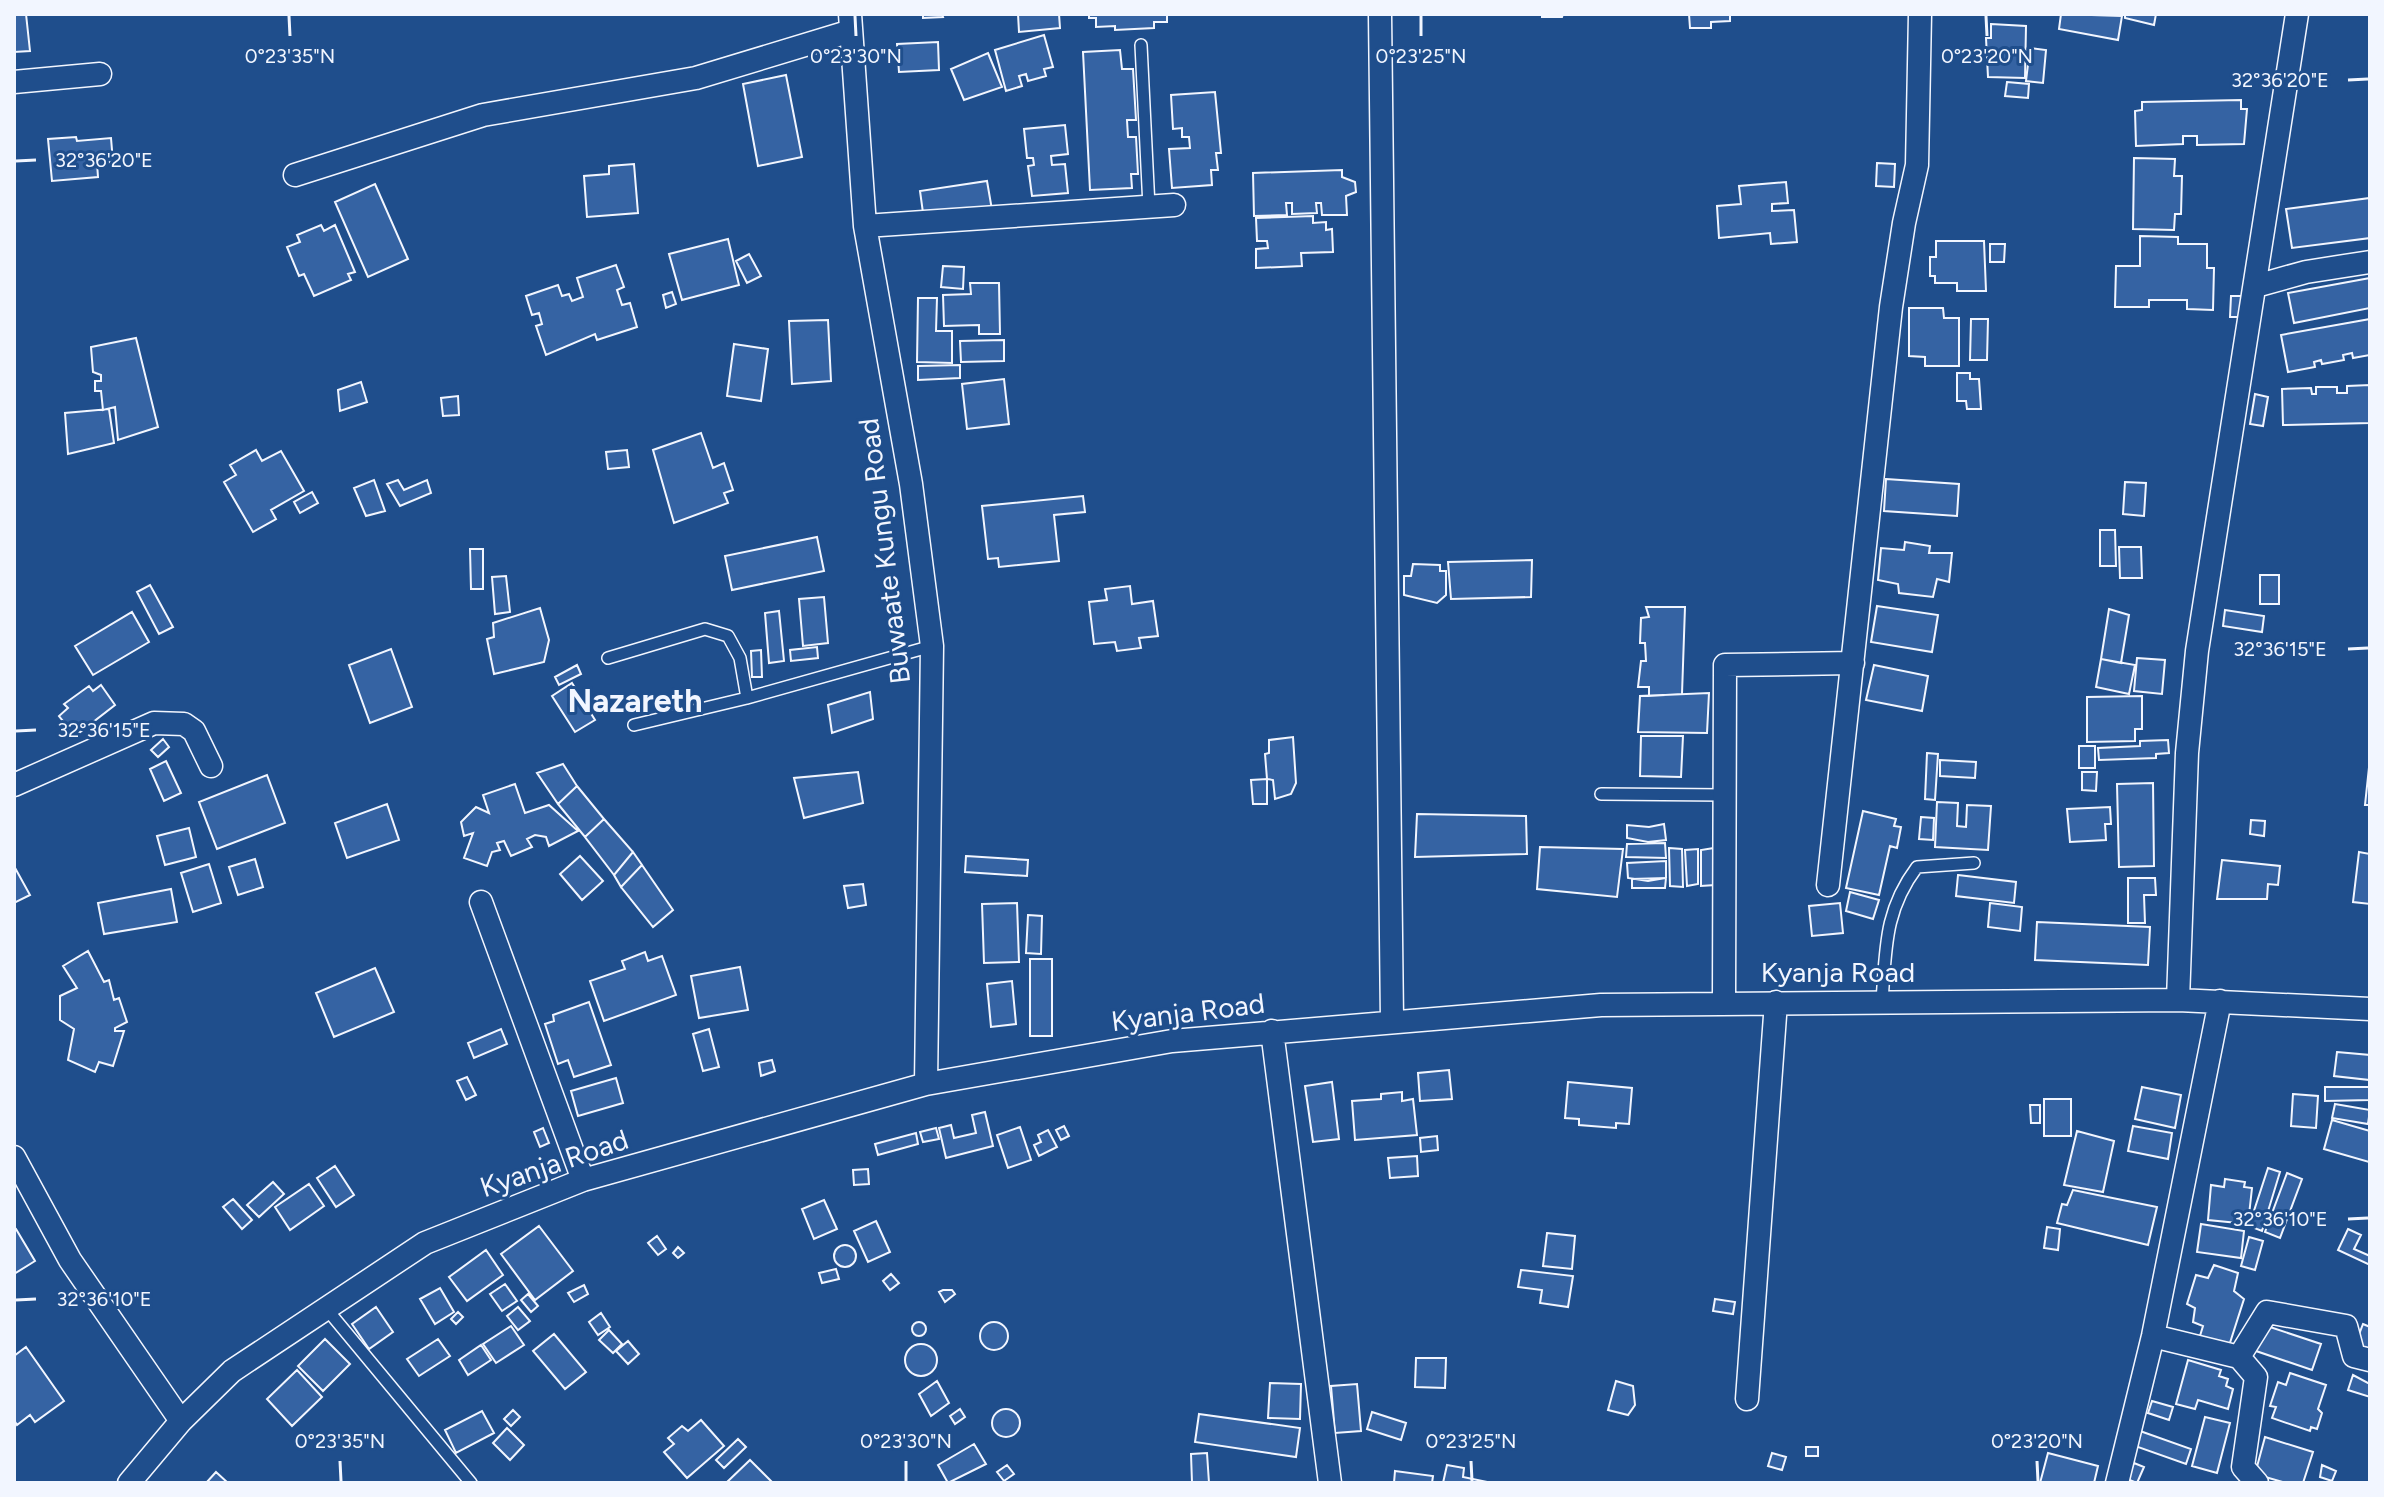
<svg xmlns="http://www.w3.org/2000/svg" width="2384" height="1497" viewBox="0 0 2384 1497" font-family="Figtree,sans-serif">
  <rect width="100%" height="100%" fill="#1f4e8c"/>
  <path fill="#3563a3" stroke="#f2f6ff" stroke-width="2" d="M14 14H26L30 51 14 52Z
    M923 14H942L943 17 923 18Z
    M1018 14H1059L1060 28 1019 32Z
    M1089 14H1167V22H1154V28L1115 30V26L1096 27V18H1089Z
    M1542 14H1563L1562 17H1542Z
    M1689 14H1730V21L1711 22V28H1690Z
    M2061 14 2122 16 2118 40 2059 29Z
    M2125 14H2156L2154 25 2125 18Z
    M1991 24 2026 26 2025 78 1988 77 1986 38H1991Z
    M1044 35 1053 67 1044 69 1046 76 1028 81 1026 74 1019 76 1022 86 1006 91 995 50Z
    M938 42 939 70 899 72 897 44Z
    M2030 48 2046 50 2043 83 2026 81Z
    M1120 50 1122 69H1133L1136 120H1127L1128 137H1136L1138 174H1131L1132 188 1090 190 1083 52Z
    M988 53 1002 87 964 100 951 69Z
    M786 75 802 157 758 166 743 84Z
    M2007 82 2029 84 2028 98 2005 96Z
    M1215 92 1221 153H1216L1218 170H1211L1212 185 1172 188 1169 149 1190 148 1189 137H1182V128L1173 129 1171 95Z
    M2241 100V109H2247L2244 144 2197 145V136H2183V144L2136 146 2135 111 2142 110V102Z
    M1065 125 1068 154 1051 156 1052 165 1065 164 1068 193 1032 196 1028 166 1034 165 1033 158H1027L1024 129Z
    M76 137 77 141 111 138 113 162 97 163 98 177 52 181 48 139Z
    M2134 158 2175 159 2174 176H2182L2181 214H2175L2174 230 2133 229Z
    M1877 163 1895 164 1894 187 1876 186Z
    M634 164 638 213 587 217 584 176 609 174V166Z
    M1342 170V177L1355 182 1356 192 1346 196 1347 215H1322L1321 203H1316L1317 213 1292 214V203H1286L1287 215 1254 216 1253 173Z
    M987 181 992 210 924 220 920 191Z
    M1786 182 1788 203 1772 204V211L1794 210 1797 242 1771 244 1770 233 1719 238 1717 206 1741 204 1739 186Z
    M375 184 408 259 368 277 335 202Z
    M2370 198V238L2292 248 2286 209Z
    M1313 216V223L1326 222V230L1332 229 1333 252 1301 253 1302 266 1256 268V249L1268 248 1267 241H1257L1256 218Z
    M321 225 324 231 335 225 355 272 348 274 351 280 314 296 304 274 299 276 287 247 300 242 297 235Z
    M2140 236 2178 237V244H2207V268H2214L2213 310 2187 309V300H2149V307H2115L2116 266H2140Z
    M728 239 739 285 682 300 669 254Z
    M1936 241H1984L1986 291H1957V283H1935V276H1930V257H1936Z
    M1990 244H2005L2004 262H1990Z
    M749 254 761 276 747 283 736 261Z
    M616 265 624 287 617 290 622 305 630 303 637 327 597 340 595 334 546 355 536 326 542 324 539 313 532 315 526 296 558 285 562 296 569 294 572 301 583 297 577 278Z
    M943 266 964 267 963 289 941 287Z
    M2370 278V308L2294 323 2288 293Z
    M970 283H999L1000 334H979V325L944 326 943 295 971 294Z
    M672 292 676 304 666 308 663 295Z
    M2231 296H2244L2243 317H2230Z
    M918 298H937L936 331H952V363L917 362Z
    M1909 308H1943L1944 318H1959V366H1925V357L1909 356Z
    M1971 319H1988L1987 360H1970Z
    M2370 319V355L2353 358 2352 353 2343 355 2344 360 2322 364 2321 360 2314 362 2315 367 2288 372 2281 335Z
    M828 320 831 381 792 384 789 321Z
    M136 338 158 427 118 440 115 407 103 410 101 391H95V381H101V375L93 372 91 347Z
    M1004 340V361L961 362 960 341Z
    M734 344 768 349 761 401 727 396Z
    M960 365V378L918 380V366Z
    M1957 373H1970V379H1979L1981 409H1967L1966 401H1957Z
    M1004 379 1009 424 967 429 962 384Z
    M361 382 367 402 340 411 338 390Z
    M2370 385V423L2283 425 2282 389 2311 388 2312 394H2316V387H2337V393H2347V386Z
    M2255 394 2268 397 2263 426 2250 424Z
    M458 396 459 415 443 416 441 398Z
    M109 409 114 443 68 454 65 413Z
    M701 433 713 468 724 463 733 490 724 493 728 503 674 523 653 450Z
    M256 450 262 461 281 451 304 491 271 510 276 519 253 532 224 482 236 475 230 465Z
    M627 450 629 467 608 469 606 452Z
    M1886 479 1959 484 1957 516 1884 511Z
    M374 480 385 511 366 516 354 488Z
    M398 480 404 490 427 480 431 493 400 506 387 484Z
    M2125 482 2146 483 2144 516 2123 514Z
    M312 492 318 503 300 513 294 502Z
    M1083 496 1085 512 1054 515 1059 561 999 567 998 558 988 559 982 506Z
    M2100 530H2115L2116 566H2100Z
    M817 537 824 571 732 590 725 556Z
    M1905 542 1930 546 1929 553H1952L1949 582 1937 579 1933 597 1899 593 1898 584 1878 580 1881 548 1904 550Z
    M2119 547H2141L2142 578H2120Z
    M470 549H483V589H471Z
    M1532 560 1531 597 1451 599 1448 562Z
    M1413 564 1440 565V571H1446V595L1437 603 1404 595V576H1411Z
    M2260 575H2279V604H2260Z
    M506 576 510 612 495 614 492 577Z
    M150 585 173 627 159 634 137 592Z
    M1130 586 1132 604 1153 601 1158 636 1139 638 1141 648 1117 651 1115 642 1094 644 1089 602 1107 600 1105 589Z
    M824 597 828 643 803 646 799 599Z
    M1877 606 1938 615 1932 652 1871 642Z
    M1646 607H1685L1682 694 1649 696V687H1638L1641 661H1646L1645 643H1640L1641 618 1649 617Z
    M540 608 549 640 544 662 494 674 487 639 494 637 493 623Z
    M2109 609 2129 615 2121 663 2101 659Z
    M2225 610 2264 616 2262 632 2223 626Z
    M779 611 784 661 769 663 765 613Z
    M132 612 149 642 93 675 75 646Z
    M817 647 818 658 791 661 790 650Z
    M391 649 412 707 370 723 349 665Z
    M761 650 762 677H752L751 651Z
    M2137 658 2165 660 2162 694 2134 691Z
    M2101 659 2135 665 2129 694 2096 687Z
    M577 665 581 674 559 685 555 677Z
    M1874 665 1928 676 1922 711 1866 700Z
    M572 683 595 720 575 732 552 696Z
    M101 685 115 705 75 736 59 716 68 708 64 704 89 686 93 691Z
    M870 692 873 719 832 733 828 705Z
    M1709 693 1707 733 1638 732 1640 696Z
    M2142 696V729H2135V741L2087 742V697Z
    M1641 736H1683L1681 777 1640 776Z
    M1293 737 1296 783 1291 794 1275 799 1273 780 1267 779 1265 754 1269 753V740Z
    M163 739 169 747 158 757 151 750Z
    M2168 740 2169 753 2156 754V758L2099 760 2098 748 2140 746V741Z
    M2079 746H2095V768H2079Z
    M1927 753 1938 754 1935 800 1925 799Z
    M2370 758V805H2365Z
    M1940 760 1976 762 1975 778 1940 776Z
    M166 761 181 793 164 801 150 769Z
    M563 764 577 786 558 804 537 773Z
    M858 772 863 803 804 818 794 778Z
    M2082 772H2097L2096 791 2082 790Z
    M267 775 285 823 217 849 199 802Z
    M1267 779V804H1253L1251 780Z
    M2153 783 2154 866 2119 867 2117 784Z
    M515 784 525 813 549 805 578 831 549 846 546 837 535 835 527 839 532 847 511 856 504 841 497 843 500 850 492 852 487 866 464 858 473 833 464 836 461 822 476 807 489 813 483 795Z
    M577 786 604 819 585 837 558 804Z
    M1937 802 1958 803 1957 826 1966 827 1967 805 1991 806 1988 850 1935 847Z
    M387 804 399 840 347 858 335 823Z
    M2110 807 2111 824H2105L2106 840 2070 842 2067 809Z
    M1863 811 1896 819 1894 826 1901 827 1897 848 1890 846 1879 895 1846 888Z
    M1417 814 1526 816 1527 854 1415 857Z
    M1921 817 1934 818 1933 840 1919 839Z
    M604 819 633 852 614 875 585 837Z
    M2251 820 2265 821 2264 836 2250 834Z
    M1664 824 1666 840 1648 842 1627 838V825L1649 827Z
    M189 828 196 857 165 865 157 836Z
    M1665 843 1666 858 1626 857 1627 844Z
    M1540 847 1623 849 1617 897 1537 889Z
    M1669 848 1682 849 1683 887 1670 886Z
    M1714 848 1715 885 1701 886V850Z
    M1698 849V884L1687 886 1685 850Z
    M633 852 642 865 621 887 614 875Z
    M2359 852 2370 854V904L2353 902Z
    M580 856 603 881 582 900 560 874Z
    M966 856 1028 860 1027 876 965 872Z
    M255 859 263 887 238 895 229 867Z
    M2222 860 2280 866 2278 885 2268 884 2267 899H2217Z
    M1666 861V878L1648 881 1628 878 1627 863Z
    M209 864 221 903 193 912 181 873Z
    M642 865 673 910 653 927 621 887Z
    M14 866 30 895 14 903Z
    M1958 875 2016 882 2014 903 1956 896Z
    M1666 878 1665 888H1632V879Z
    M2128 878H2155L2156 895H2144L2145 923H2128Z
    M863 884 866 905 848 908 844 886Z
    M171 889 177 922 104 934 98 903Z
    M1850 892 1879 900 1873 919 1846 911Z
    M1017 903 1019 962 984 963 982 904Z
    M1840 903 1843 933 1812 936 1809 906Z
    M1990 903 2022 907 2020 931 1988 927Z
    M1028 915 1042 916 1041 954 1026 953Z
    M2037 922 2150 927 2148 965 2035 960Z
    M88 951 104 982 109 980 114 1000 119 998 127 1022 115 1028V1031H124L113 1066 99 1062 95 1072 68 1060 74 1029 60 1020V996L77 988 63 966Z
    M645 952 648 961 662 956 676 995 604 1021 590 981 625 969 622 961Z
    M1030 959H1052V1036H1030Z
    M740 967 748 1010 699 1018 691 976Z
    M375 968 394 1012 334 1037 316 993Z
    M1012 981 1016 1024 991 1027 987 984Z
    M589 1002 611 1065 574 1077 568 1060 558 1064 545 1024 554 1021 553 1015Z
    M501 1029 507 1044 474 1058 468 1043Z
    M709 1029 719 1067 703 1071 693 1034Z
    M2337 1052 2370 1055V1085L2369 1080 2334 1076Z
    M772 1060 775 1071 761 1076 759 1063Z
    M1449 1070 1452 1099 1420 1101 1418 1073Z
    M467 1077 476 1095 466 1100 457 1081Z
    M616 1078 623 1103 578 1116 571 1091Z
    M1332 1082 1339 1139 1313 1142 1305 1086Z
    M1568 1082 1632 1088 1629 1124 1616 1123V1128L1579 1125V1119L1565 1118Z
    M2142 1087 2181 1095 2175 1128 2135 1119Z
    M2325 1087H2370V1100L2325 1101Z
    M1402 1092V1101L1413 1099 1417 1135 1355 1140 1352 1101 1381 1099V1094Z
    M2293 1094 2318 1096 2316 1128 2291 1126Z
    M2044 1099H2071V1136H2044Z
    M2335 1104 2370 1110 2368 1124 2332 1118Z
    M2030 1105H2040V1123H2031Z
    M985 1112 993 1146 946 1158 939 1128 951 1125 954 1138 976 1133 972 1115Z
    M2332 1120 2370 1131 2369 1162 2324 1149Z
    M1064 1126 1069 1136 1061 1140 1056 1130Z
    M2133 1126 2172 1133 2168 1159 2128 1151Z
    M1020 1127 1031 1160 1008 1168 997 1135Z
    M543 1128 549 1143 540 1147 534 1132Z
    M936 1128 939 1139 923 1142 920 1132Z
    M1048 1130 1057 1147 1039 1156 1034 1145 1041 1142 1038 1135Z
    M2077 1131 2114 1141 2103 1192 2064 1185Z
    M916 1133 918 1144 878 1155 875 1144Z
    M1437 1136 1438 1150 1421 1152 1420 1138Z
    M1417 1156 1418 1176 1390 1178 1388 1158Z
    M335 1166 354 1195 336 1207 317 1178Z
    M2268 1168 2280 1172 2262 1231 2249 1226Z
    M868 1169 869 1184 854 1185 853 1170Z
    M2287 1173 2302 1179 2280 1238 2265 1232Z
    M2225 1179 2245 1182 2244 1187 2252 1188 2248 1224 2208 1220 2211 1185 2224 1187Z
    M273 1182 284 1194 259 1217 247 1205Z
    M309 1184 324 1206 290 1230 275 1207Z
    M2073 1190 2157 1207 2148 1245 2057 1223 2062 1204 2067 1205Z
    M233 1199 252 1220 242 1229 223 1207Z
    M824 1200 837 1229 814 1239 802 1209Z
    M876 1221 890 1252 868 1262 854 1231Z
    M2201 1224 2244 1231 2241 1258 2197 1252Z
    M539 1226 573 1271 535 1300 501 1254Z
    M2047 1227 2060 1229 2058 1250 2044 1248Z
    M16 1229 35 1261 14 1274V1230Z
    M2348 1229 2361 1235 2354 1249 2370 1256V1265L2338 1250Z
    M1547 1233 1575 1236 1572 1269 1543 1266Z
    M657 1236 666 1249 658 1255 648 1243Z
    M2249 1237 2263 1241 2255 1270 2241 1266Z
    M834 1256a11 11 0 1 1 22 0a11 11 0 1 1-22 0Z
    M678 1247 684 1253 678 1258 673 1253Z
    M486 1250 503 1275 467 1301 449 1277Z
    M2214 1265 2238 1273 2234 1291 2244 1299 2228 1349 2199 1339 2203 1326 2193 1322 2195 1308 2187 1304 2196 1275 2208 1278Z
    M836 1269 839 1279 822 1283 819 1273Z
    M1521 1270 1573 1276 1568 1307 1540 1303 1542 1290 1518 1287Z
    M891 1274 899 1283 890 1290 883 1281Z
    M505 1284 517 1301 502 1311 490 1294Z
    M584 1285 588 1294 574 1302 568 1293Z
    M440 1288 454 1312 435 1324 420 1299Z
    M943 1290H952L955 1294 945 1302 939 1292Z
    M528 1294 538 1306 531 1312 521 1300Z
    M1715 1299 1735 1302 1733 1314 1713 1311Z
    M376 1307 393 1332 369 1349 352 1324Z
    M518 1307 530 1321 518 1330 507 1316Z
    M458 1312 463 1317 456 1324 451 1319Z
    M601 1313 610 1327 598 1335 589 1322Z
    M912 1329a7 7 0 1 1 14 0a7 7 0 1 1-14 0Z
    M980 1336a14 14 0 1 1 28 0a14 14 0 1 1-28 0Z
    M2363 1324 2370 1327V1350L2355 1345Z
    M2264 1325 2321 1344 2312 1370 2256 1351Z
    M511 1326 524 1345 496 1363 483 1344Z
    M609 1330 622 1344 613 1353 599 1340Z
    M554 1334 586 1372 565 1389 533 1351Z
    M325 1339 350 1364 323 1391 298 1366Z
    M438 1339 450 1356 419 1376 407 1359Z
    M628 1341 639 1354 628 1364 616 1351Z
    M905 1360a16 16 0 1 1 32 0a16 16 0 1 1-32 0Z
    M481 1345 491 1360 468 1375 459 1360Z
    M26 1347 64 1401 35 1422 30 1415 17 1425 14 1420V1356Z
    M1416 1358H1446L1445 1388 1415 1387Z
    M2188 1360 2221 1370 2219 1376 2228 1379 2226 1386 2233 1389 2228 1409 2198 1400 2195 1409 2176 1404Z
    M297 1370 322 1397 292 1426 267 1399Z
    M2290 1373 2326 1385 2318 1409 2322 1413 2317 1429 2311 1427 2310 1431 2272 1418 2276 1407 2270 1406 2278 1382 2286 1385Z
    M2353 1375 2370 1384V1397L2348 1390Z
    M937 1381 949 1403 931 1416 919 1394Z
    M1616 1381 1633 1386 1635 1405 1628 1415 1608 1410Z
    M1270 1383 1301 1384 1300 1419 1268 1418Z
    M1357 1384 1361 1431 1335 1433 1331 1386Z
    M2152 1401 2173 1407 2169 1420 2148 1413Z
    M992 1423a14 14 0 1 1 28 0a14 14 0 1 1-28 0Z
    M960 1409 965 1417 955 1424 950 1416Z
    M513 1410 520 1417 511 1426 504 1419Z
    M482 1411 494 1433 456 1453 445 1430Z
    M1372 1412 1406 1423 1401 1440 1367 1429Z
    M1199 1414 1300 1428 1296 1457 1195 1442Z
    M2205 1417 2230 1423 2217 1473 2192 1466Z
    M701 1420 724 1446 687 1478 664 1452 674 1444 668 1438 682 1426 688 1431Z
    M507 1428 524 1445 510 1460 493 1443Z
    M2140 1431 2191 1449 2186 1464 2135 1446Z
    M2265 1437 2313 1452 2303 1483H2286L2255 1474Z
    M738 1439 746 1447 724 1468 716 1460Z
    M974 1444 986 1464 948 1483 938 1465Z
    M1806 1447H1818V1456H1806Z
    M1207 1453 1209 1483H1192L1191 1454Z
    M1772 1453 1786 1457 1782 1470 1768 1466Z
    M2048 1453 2098 1466 2094 1483H2040Z
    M750 1460 773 1483H726Z
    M2134 1463 2144 1467 2137 1483 2127 1479Z
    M1007 1465 1014 1474 1004 1481 997 1472Z
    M1447 1465 1464 1468 1463 1477 1492 1483H1443Z
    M2322 1465 2336 1471 2332 1481 2320 1477Z
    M1395 1471 1433 1476 1432 1483H1394Z
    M216 1472 228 1483H206Z"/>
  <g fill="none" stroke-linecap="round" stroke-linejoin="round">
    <defs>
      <path id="service" d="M1141 45 1149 207
        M608 658 705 629 728 636 740 658 747 698
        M634 725 747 698 932 646
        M1601 794 1725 795
        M1882 1001C1886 949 1884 911 1917 867L1974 863
        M325 1307 471 1483"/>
      <path id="minor" d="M850 14 865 226 911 484 932 646 926 1084
        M1380 14 1392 1020
        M14 82 100 74
        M295 175 483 115 696 78 851 31
        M865 226 1174 205
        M2256 286 2306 272 2370 262
        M14 785 154 723 184 724 194 731 211 766
        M1828 885 1891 307 1904 223 1917 165 1920 14
        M481 902 583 1180
        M2178 1000 2187 753 2197 651 2297 14
        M1724 1002 1725 665 1853 663
        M1272 1031 1330 1483
        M14 1157 70 1260 181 1421
        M2153 1336 2239 1357 2267 1312 2346 1326 2354 1356 2370 1360
        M2239 1357 2256 1377 2243 1467 2257 1483
        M1747 1399 1776 1002
        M129 1483 181 1421 232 1371 425 1243 583 1180 926 1084 1172 1041 1601 1005 2178 1000 2370 1009
        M2117 1483 2153 1336 2220 1001"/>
    </defs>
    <use href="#service" stroke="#f2f6ff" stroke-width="14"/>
    <use href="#minor" stroke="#f2f6ff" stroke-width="25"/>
    <use href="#service" stroke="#1f4e8c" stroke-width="11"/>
    <use href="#minor" stroke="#1f4e8c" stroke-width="22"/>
  </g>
  <path fill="none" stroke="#f2f6ff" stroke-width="3" d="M289 16 290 36M855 16 856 36M1421 16V36M1986 16 1987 36M2348 80 2368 79M16 161 36 160M2348 649 2368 648M16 731 36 730M2348 1219 2368 1218M16 1300 36 1299M340 1461 341 1481M906 1461V1481M1471 1461 1472 1481M2037 1461 2038 1481"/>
  <g text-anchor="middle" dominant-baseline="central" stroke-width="6" stroke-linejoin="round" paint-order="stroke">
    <g font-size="28" fill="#f2f6ff" stroke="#1f4e8c">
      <text transform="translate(884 551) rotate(-97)">Buwaate Kungu Road</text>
      <text x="1838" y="972">Kyanja Road</text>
      <text transform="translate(1188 1012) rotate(-7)">Kyanja Road</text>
      <text transform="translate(554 1163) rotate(-19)">Kyanja Road</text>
    </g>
    <g font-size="32" font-weight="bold" fill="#f2f6ff" stroke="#1f4e8c">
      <text x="635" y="701">Nazareth</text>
    </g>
  </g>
  <g font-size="20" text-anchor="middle" fill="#f2f6ff" stroke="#1f4e8c" stroke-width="6" stroke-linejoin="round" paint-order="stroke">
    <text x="290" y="63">0°23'35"N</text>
    <text x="856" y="63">0°23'30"N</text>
    <text x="1421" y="63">0°23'25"N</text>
    <text x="1987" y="63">0°23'20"N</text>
    <text x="2280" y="87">32°36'20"E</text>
    <text x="104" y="167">32°36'20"E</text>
    <text x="2280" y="656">32°36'15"E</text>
    <text x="104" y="737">32°36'15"E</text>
    <text x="2280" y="1226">32°36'10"E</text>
    <text x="104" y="1306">32°36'10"E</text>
    <text x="340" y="1448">0°23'35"N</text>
    <text x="906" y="1448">0°23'30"N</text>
    <text x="1471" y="1448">0°23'25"N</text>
    <text x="2037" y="1448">0°23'20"N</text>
  </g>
  <rect width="2384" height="1497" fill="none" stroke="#f2f6ff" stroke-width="32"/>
</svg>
